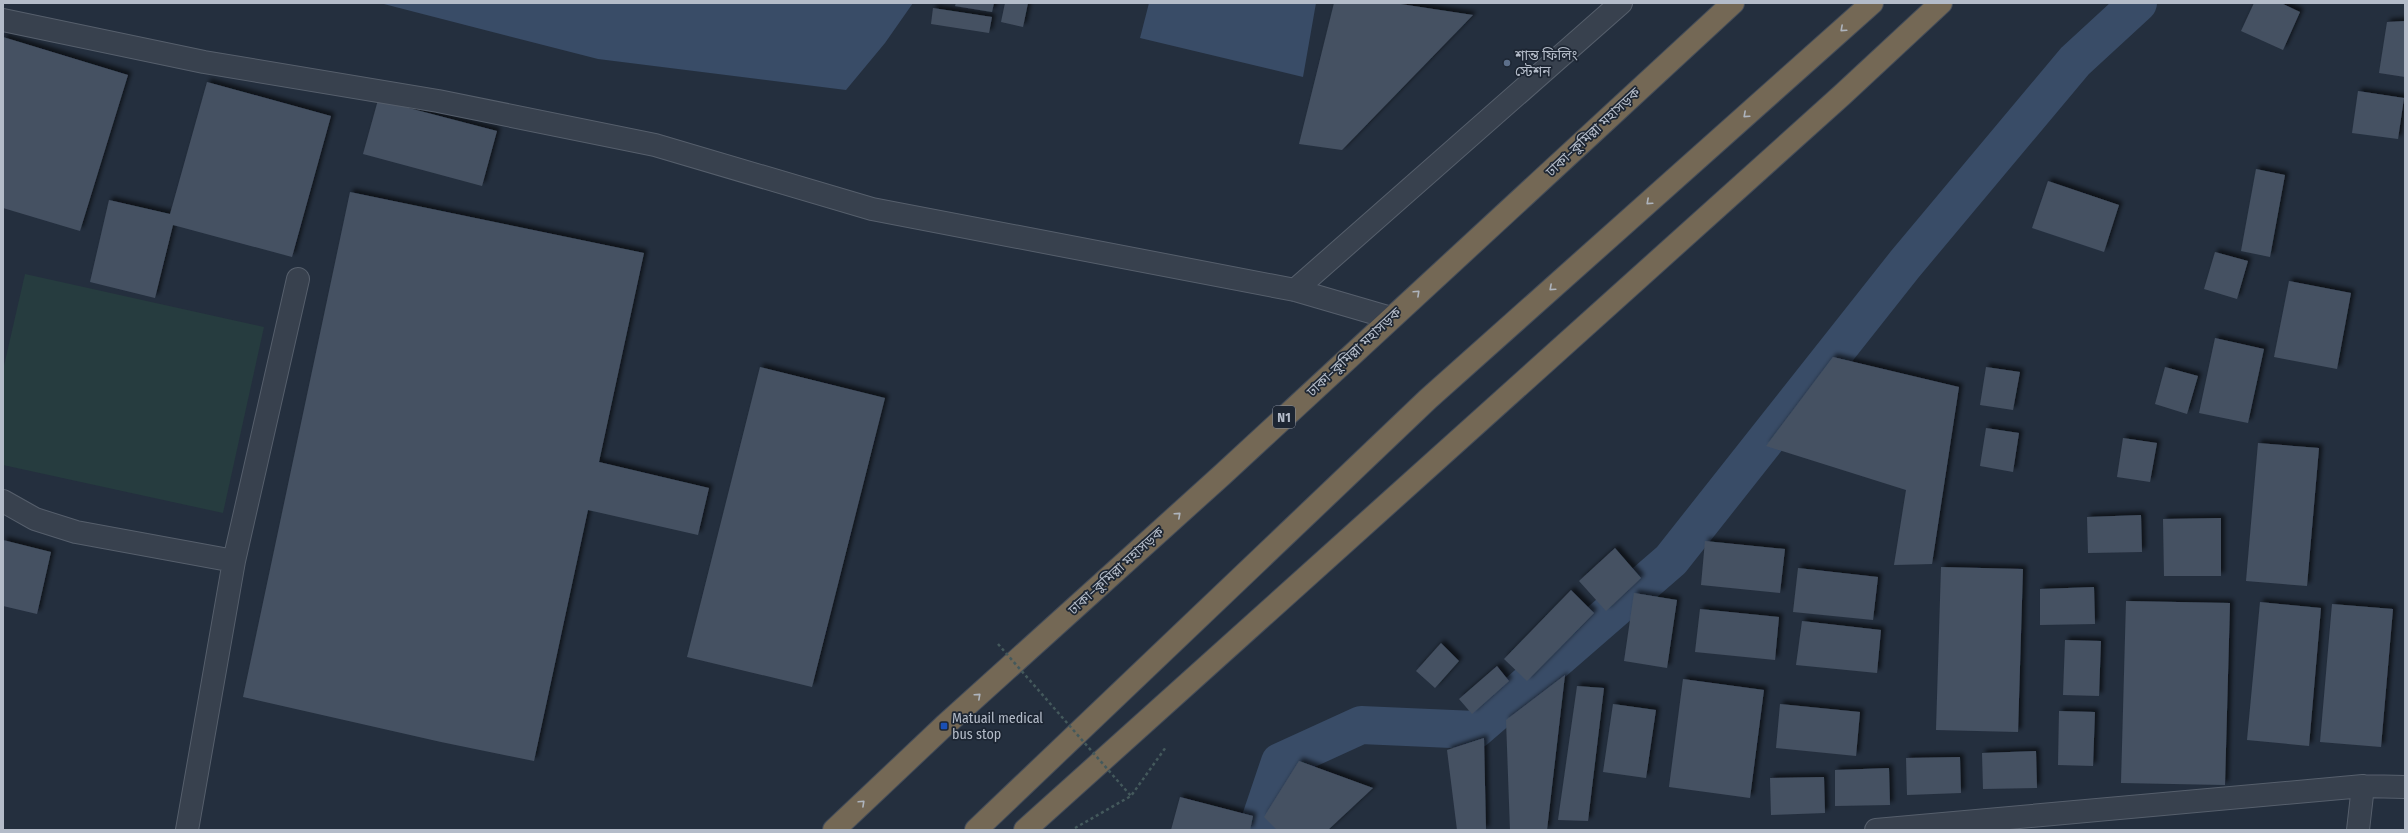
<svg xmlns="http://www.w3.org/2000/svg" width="2408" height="833" viewBox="0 0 2408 833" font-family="'Fira Sans Condensed','Noto Sans Bengali',sans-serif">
  <defs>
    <filter id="shadow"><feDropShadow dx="3.5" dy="-3.5" stdDeviation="2" flood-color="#0009"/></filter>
  </defs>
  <rect width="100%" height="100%" fill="#242f3e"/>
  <path fill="#263c3f" d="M25 274 264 327 223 513 3 465V370Z"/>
  <path fill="#394c67" d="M380 3H913L885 43 846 90 598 59Z
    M1149 3H1316L1303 77 1140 38Z"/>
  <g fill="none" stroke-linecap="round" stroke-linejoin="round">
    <path stroke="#394c67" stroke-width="38" d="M1257 830 1280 762 1361 725 1475 730 1671 560 1905 264 2075 61 2138 3"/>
  </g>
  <path fill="#455162" filter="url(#shadow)" d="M956 3H994L992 12 955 6Z
    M1005 3H1028L1023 27 1001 22Z
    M1334 3H1394L1473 15 1342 150 1299 144Z
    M2254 3H2281L2300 12 2283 50 2241 31Z
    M933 8 992 17 989 33 931 24Z
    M2405 21V77L2379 73 2387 22Z
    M3 37 128 75 80 231 3 208Z
    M207 82 331 116 292 257 173 225 155 298 90 282 109 200 170 214Z
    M2358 91 2404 98 2398 139 2352 133Z
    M378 100 497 131 482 186 363 154Z
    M2256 169 2285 175 2270 257 2241 251Z
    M2048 181 2119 205 2104 252 2032 228Z
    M350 192 644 253 599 462 709 488 698 535 588 510 534 761 441 742 243 697Z
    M2215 252 2248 261 2237 299 2204 289Z
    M2289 281 2351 293 2337 369 2274 357Z
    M2215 338 2264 349 2248 423 2199 413Z
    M1833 357 1959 387 1932 564 1894 565 1906 490 1766 446Z
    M760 367 885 398 812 687 687 657Z
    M1986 367 2020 372 2013 410 1980 405Z
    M2165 367 2198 376 2187 414 2155 404Z
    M1986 428 2019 433 2013 472 1980 466Z
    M2123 438 2157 443 2150 482 2117 477Z
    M2258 443 2319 448 2307 586 2246 581Z
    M2141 515 2142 552 2088 553 2087 517Z
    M2221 518V576H2164L2163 519Z
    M3 540 51 552 37 614 3 606Z
    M1705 541 1785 549 1780 593 1701 585Z
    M1615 548 1641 578 1606 611 1579 581Z
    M1941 567 2023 569 2018 732 1936 730Z
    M1798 568 1878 577 1873 620 1793 612Z
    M2094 587 2095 624 2040 625V589Z
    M1571 590 1594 613 1527 681 1504 659Z
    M1634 593 1677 600 1667 668 1624 661Z
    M2126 601 2230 603 2225 785 2121 783Z
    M2260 602 2321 608 2309 746 2247 740Z
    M2332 604 2393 609 2381 747 2320 742Z
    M1700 609 1779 617 1775 660 1695 652Z
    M1802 621 1881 630 1877 673 1796 665Z
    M2065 640 2101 641 2099 696 2063 695Z
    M1441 643 1459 661 1435 688 1416 671Z
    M1497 666 1509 681 1472 714 1459 699Z
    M1565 675 1547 830H1510L1506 720Z
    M1683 679 1764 690 1750 798 1669 787Z
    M1577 686 1604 688 1588 821 1558 820Z
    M1613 704 1656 710 1646 778 1603 772Z
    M1780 704 1860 712 1856 756 1776 748Z
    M2059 711 2095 712 2093 766 2058 765Z
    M1484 738 1486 830H1457L1447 750Z
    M2036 751 2037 788 1983 789 1982 753Z
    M1960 757 1961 793 1907 795 1906 758Z
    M1299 761 1373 788 1328 830H1277L1264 817Z
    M1889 768 1890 805 1835 806V770Z
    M1824 777 1825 813 1771 815 1770 778Z
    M1180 797 1253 816 1250 830H1171Z"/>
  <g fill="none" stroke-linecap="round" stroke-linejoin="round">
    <defs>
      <path id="street" d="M3 20 204 62 438 101 655 145 872 209 1295 290 1391 318
        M1295 290 1621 3
        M3 501 35 519 76 532 234 561
        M187 830 234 561 298 279
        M1876 830 2363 786 2405 787
        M2358 830 2363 786"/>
      <path id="highway" d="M834 830 944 726 1222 475 1733 3
        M976 830 1428 399 1872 3
        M1025 830 1842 95 1941 3"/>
    </defs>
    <use href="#street" stroke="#565f6c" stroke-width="24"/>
    <use href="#highway" stroke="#434c59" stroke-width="24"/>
    <path stroke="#44595c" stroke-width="2.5" stroke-dasharray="3 3" stroke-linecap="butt" d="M1075 828 1131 796 1166 747"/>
    <use href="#street" stroke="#38414e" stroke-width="22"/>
    <use href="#highway" stroke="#746855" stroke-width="22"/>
    <path stroke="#44595c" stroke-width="2.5" stroke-dasharray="3 3" stroke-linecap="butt" d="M998 644 1131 796"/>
  </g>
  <defs><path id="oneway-chevron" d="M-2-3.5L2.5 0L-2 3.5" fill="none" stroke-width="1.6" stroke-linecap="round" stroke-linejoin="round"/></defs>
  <g stroke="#aeb4bd">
    <use href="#oneway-chevron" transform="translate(1843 29) rotate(138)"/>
    <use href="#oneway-chevron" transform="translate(1746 115) rotate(138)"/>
    <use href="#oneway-chevron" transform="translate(1649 202) rotate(138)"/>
    <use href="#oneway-chevron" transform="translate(1552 288) rotate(138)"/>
    <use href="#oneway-chevron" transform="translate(1417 293) rotate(-43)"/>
    <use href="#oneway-chevron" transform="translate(1178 515) rotate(-42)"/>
    <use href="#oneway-chevron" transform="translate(978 696) rotate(-42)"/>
    <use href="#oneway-chevron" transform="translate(862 803) rotate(-43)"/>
  </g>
  <circle fill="#5c6f8a" stroke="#1d2633" stroke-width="1.5" cx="1507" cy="63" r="4"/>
  <rect fill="#1a4fb4" stroke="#1d2633" stroke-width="1.5" x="940" y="722" width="8" height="8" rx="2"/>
  <g text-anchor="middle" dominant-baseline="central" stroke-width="3.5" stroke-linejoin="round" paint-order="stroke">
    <rect fill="#1d2633" stroke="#878f9c" stroke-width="1" x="1273" y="406" width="22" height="22" rx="3"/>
    <g font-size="13" font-weight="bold" fill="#b4bcc9">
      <text x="1284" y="417">N1</text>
    </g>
    <g font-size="14" fill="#b4bcc9" stroke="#1d2633" text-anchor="start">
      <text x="1515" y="55">শান্ত ফিলিং<tspan x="1515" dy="16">স্টেশন</tspan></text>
      <text x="952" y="718">Matuail medical<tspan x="952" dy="16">bus stop</tspan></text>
    </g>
    <g font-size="14" fill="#b4bcc9" stroke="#1d2633">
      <text transform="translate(1593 132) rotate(-43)">ঢাকা–কুমিল্লা মহাসড়ক</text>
      <text transform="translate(1354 352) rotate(-43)">ঢাকা–কুমিল্লা মহাসড়ক</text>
      <text transform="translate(1116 571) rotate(-42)">ঢাকা–কুমিল্লা মহাসড়ক</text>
    </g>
  </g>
  <rect width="2408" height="833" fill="none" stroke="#b4bcc9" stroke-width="8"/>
</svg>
